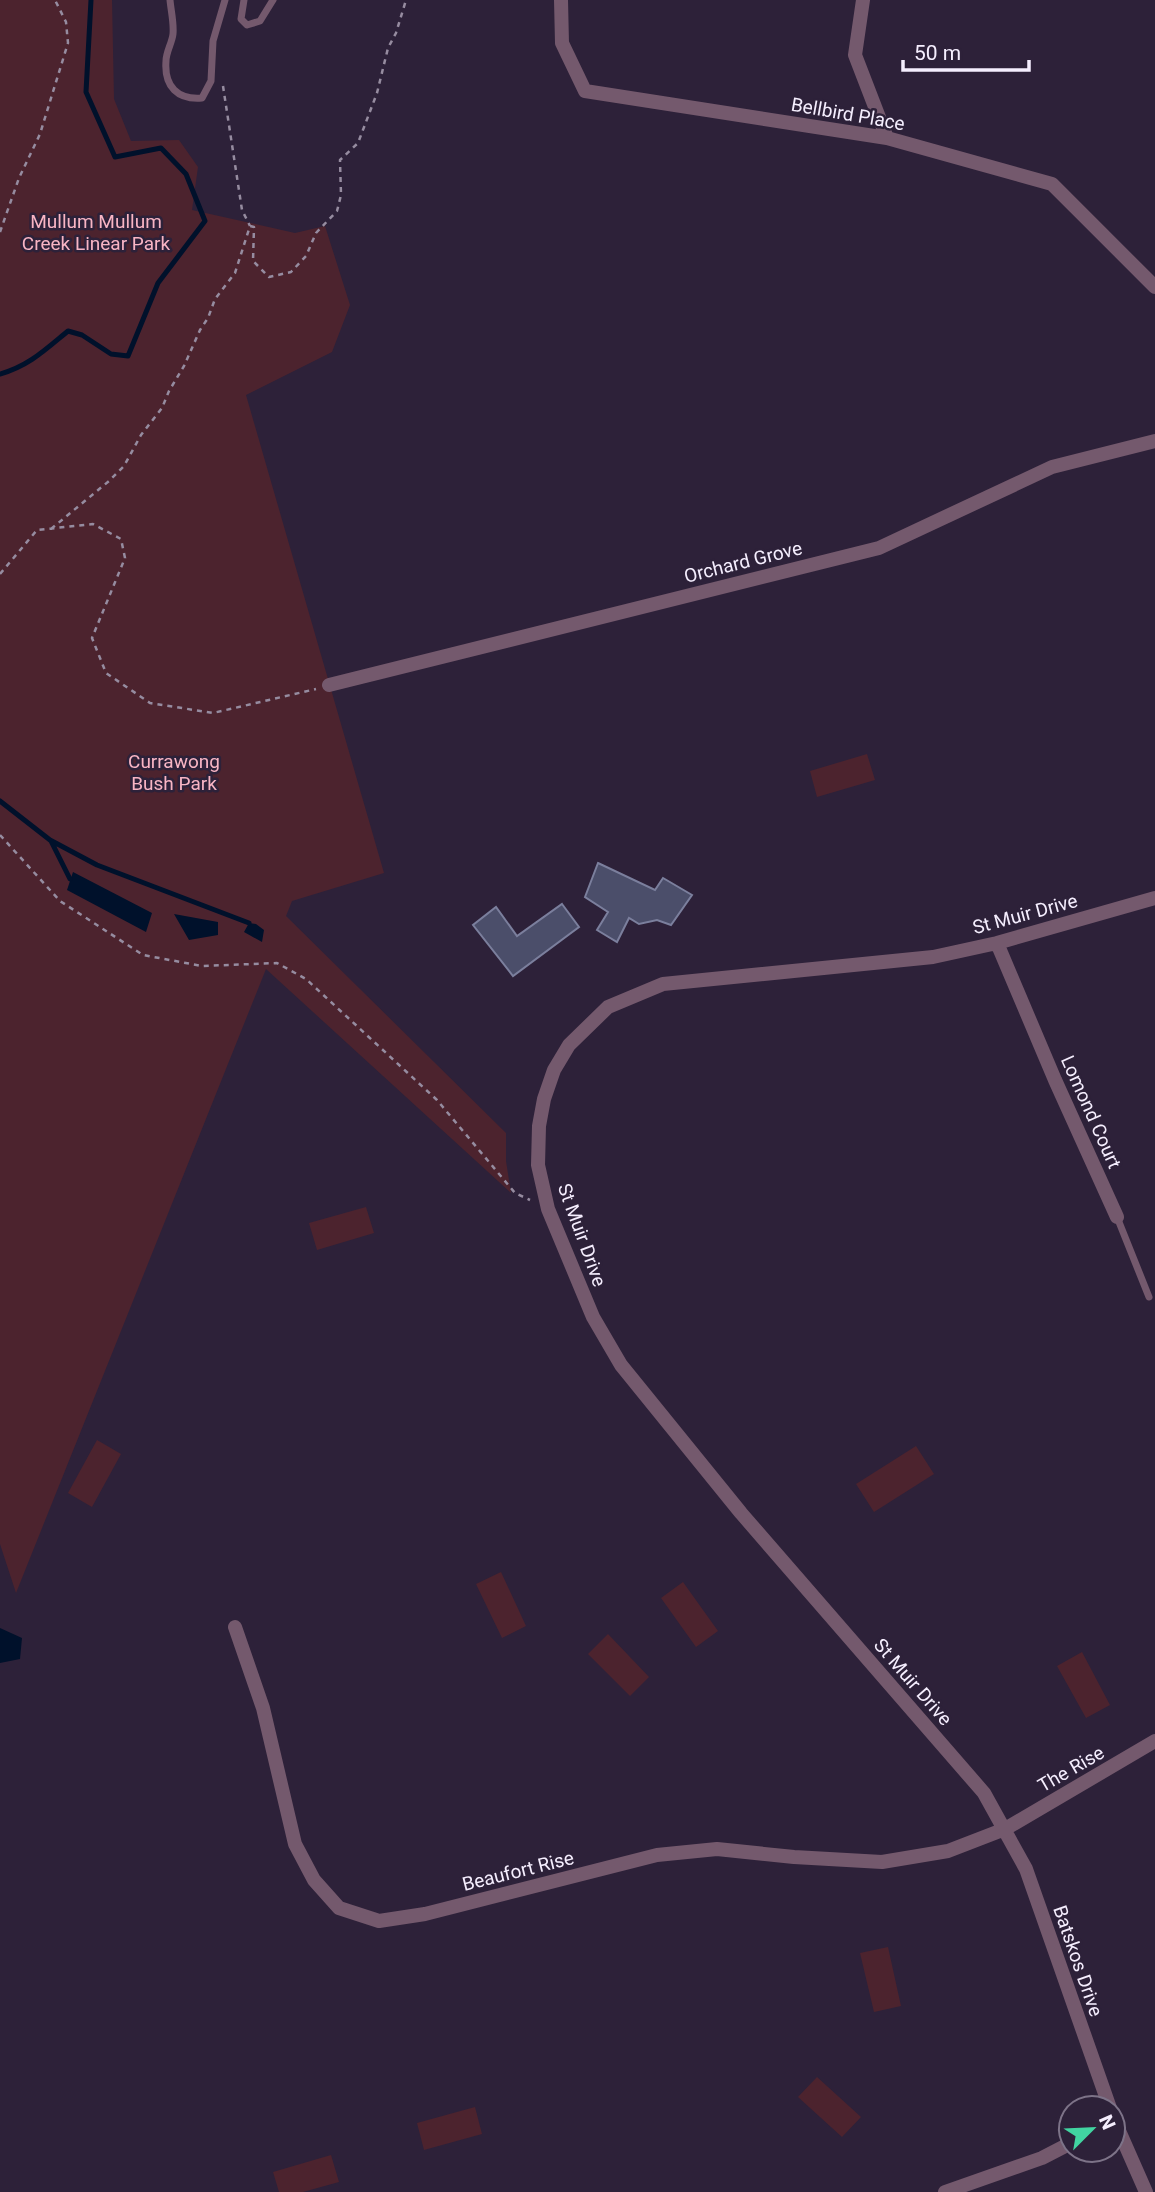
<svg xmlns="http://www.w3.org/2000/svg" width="1155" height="2192" viewBox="0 0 1155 2192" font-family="Roboto,sans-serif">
  <rect width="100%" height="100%" fill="#2d2139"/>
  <path fill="#4c232e" d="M0 0H112L114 99 131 141 179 140 198 167 192 210 295 233 325 226 350 305 332 352 246 395 384 873 292 901 286 916 506 1133V1161L511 1193 266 969 16 1593 0 1544Z
    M867 754 875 780 817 797 810 771Z
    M366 1207 374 1233 317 1250 309 1223Z
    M97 1440 121 1454 92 1507 68 1493Z
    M916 1446 934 1474 874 1512 856 1484Z
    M501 1572 526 1626 502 1638 476 1584Z
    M683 1582 718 1631 696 1647 661 1598Z
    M608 1634 649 1677 630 1696 588 1654Z
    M1082 1652 1110 1705 1086 1718 1057 1666Z
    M888 1947 901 2006 874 2012 860 1953Z
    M817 2077 861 2117 842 2137 798 2097Z
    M475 2107 482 2134 424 2150 417 2123Z
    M331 2155 339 2182 303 2192H279L273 2172Z"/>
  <path fill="#00112b" d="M73 872 152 913 146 932 67 890Z
    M174 914 218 922V935L189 940Z
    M249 923 256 924 264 930 262 942 244 932Z
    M0 1628 22 1638 20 1659 0 1663Z"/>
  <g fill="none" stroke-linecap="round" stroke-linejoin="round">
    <path stroke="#00112b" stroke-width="5" d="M0 374C29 366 46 349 68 331L82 335 111 354 128 356 158 283 205 221 186 174 161 148 115 157 86 92 91 0
      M0 801 50 840 97 865 249 923
      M51 841 70 879"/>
  </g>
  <path fill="#4b4e6a" stroke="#7b7f9d" stroke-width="2" d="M598 863 655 890 663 878 692 895 671 925 657 920 639 924 629 918 617 942 597 930 608 912 585 897Z
    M562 904 579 927 513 976 473 925 496 907 517 936Z"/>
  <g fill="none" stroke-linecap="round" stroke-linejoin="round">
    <path stroke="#968ca0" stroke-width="2.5" stroke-dasharray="5 5" stroke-linecap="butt" d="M223 86 242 210 250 226
      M0 232 19 178 40 134 68 43 66 22 55 0
      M51 529 109 481 124 466 141 435 162 408 169 391 184 366 200 330 208 318 215 299 235 273 250 226 254 227 253 261 269 277 291 272 306 256 316 233 337 211 341 195 340 160 358 143 377 93 388 48 396 33 406 0
      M0 574 37 530 93 524 121 539 125 558 92 638 106 673 150 703 213 713 316 689
      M0 835 60 901 143 955 202 966 277 963 306 979 437 1100 515 1193 530 1200"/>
    <path stroke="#74596d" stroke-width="7" d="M170 0C171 11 174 23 173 34 172 43 166 52 166 61 164 87 178 100 202 98L211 81 213 41 225 0
      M244 0 241 19 247 25 260 21 273 0
      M1117 1217 1149 1297"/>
    <path stroke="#74596d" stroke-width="14" d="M561 0 562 43 585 91 887 138 1052 184 1155 287
      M863 0 855 55 887 138
      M329 685 879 548 1052 467 1155 441
      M997 943 1055 1080 1117 1217
      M235 1627 263 1708 295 1844 314 1880 339 1908 379 1921 425 1914 657 1855 717 1849 794 1857 882 1862 948 1851 1005 1829 1155 1741
      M1110 2108 1026 1869 984 1793 741 1513 621 1365 593 1317 548 1209 538 1165 539 1126 544 1099 554 1070 569 1045 608 1007 663 984 933 957 997 943 1155 898
      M1113 2117 1146 2192
      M945 2192 1042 2158 1071 2143"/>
  </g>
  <g text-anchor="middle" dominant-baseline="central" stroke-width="5" stroke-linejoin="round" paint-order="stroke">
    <g font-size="19" fill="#f5eefe" stroke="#2d2139">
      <text transform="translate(848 114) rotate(10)">Bellbird Place</text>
      <text transform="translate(743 562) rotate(-14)">Orchard Grove</text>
      <text transform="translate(1025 914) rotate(-15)">St Muir Drive</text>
      <text transform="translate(1091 1112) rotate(66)">Lomond Court</text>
      <text transform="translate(582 1235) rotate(70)">St Muir Drive</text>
      <text transform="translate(913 1682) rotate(49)">St Muir Drive</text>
      <text transform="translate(1071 1769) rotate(-30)">The Rise</text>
      <text transform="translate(518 1871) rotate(-14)">Beaufort Rise</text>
      <text transform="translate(1078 1961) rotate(71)">Batskos Drive</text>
    </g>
    <g font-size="19" fill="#f8b5c4" stroke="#2d2139">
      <text x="96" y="221">Mullum Mullum<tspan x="96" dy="22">Creek Linear Park</tspan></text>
      <text x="174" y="761">Currawong<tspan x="174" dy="22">Bush Park</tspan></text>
    </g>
  </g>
  <g transform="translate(1092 2129) rotate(66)"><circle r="33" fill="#2d2139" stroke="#7d7388" stroke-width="2"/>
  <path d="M0-5L12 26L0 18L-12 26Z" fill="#41d4a1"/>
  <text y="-10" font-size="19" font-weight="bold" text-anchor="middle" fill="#f5eefe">N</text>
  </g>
  <path d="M903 60v10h126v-10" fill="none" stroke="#f5eefe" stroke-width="3.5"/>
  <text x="914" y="60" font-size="21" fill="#f5eefe" stroke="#2d2139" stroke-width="5" paint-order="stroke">50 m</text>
</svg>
